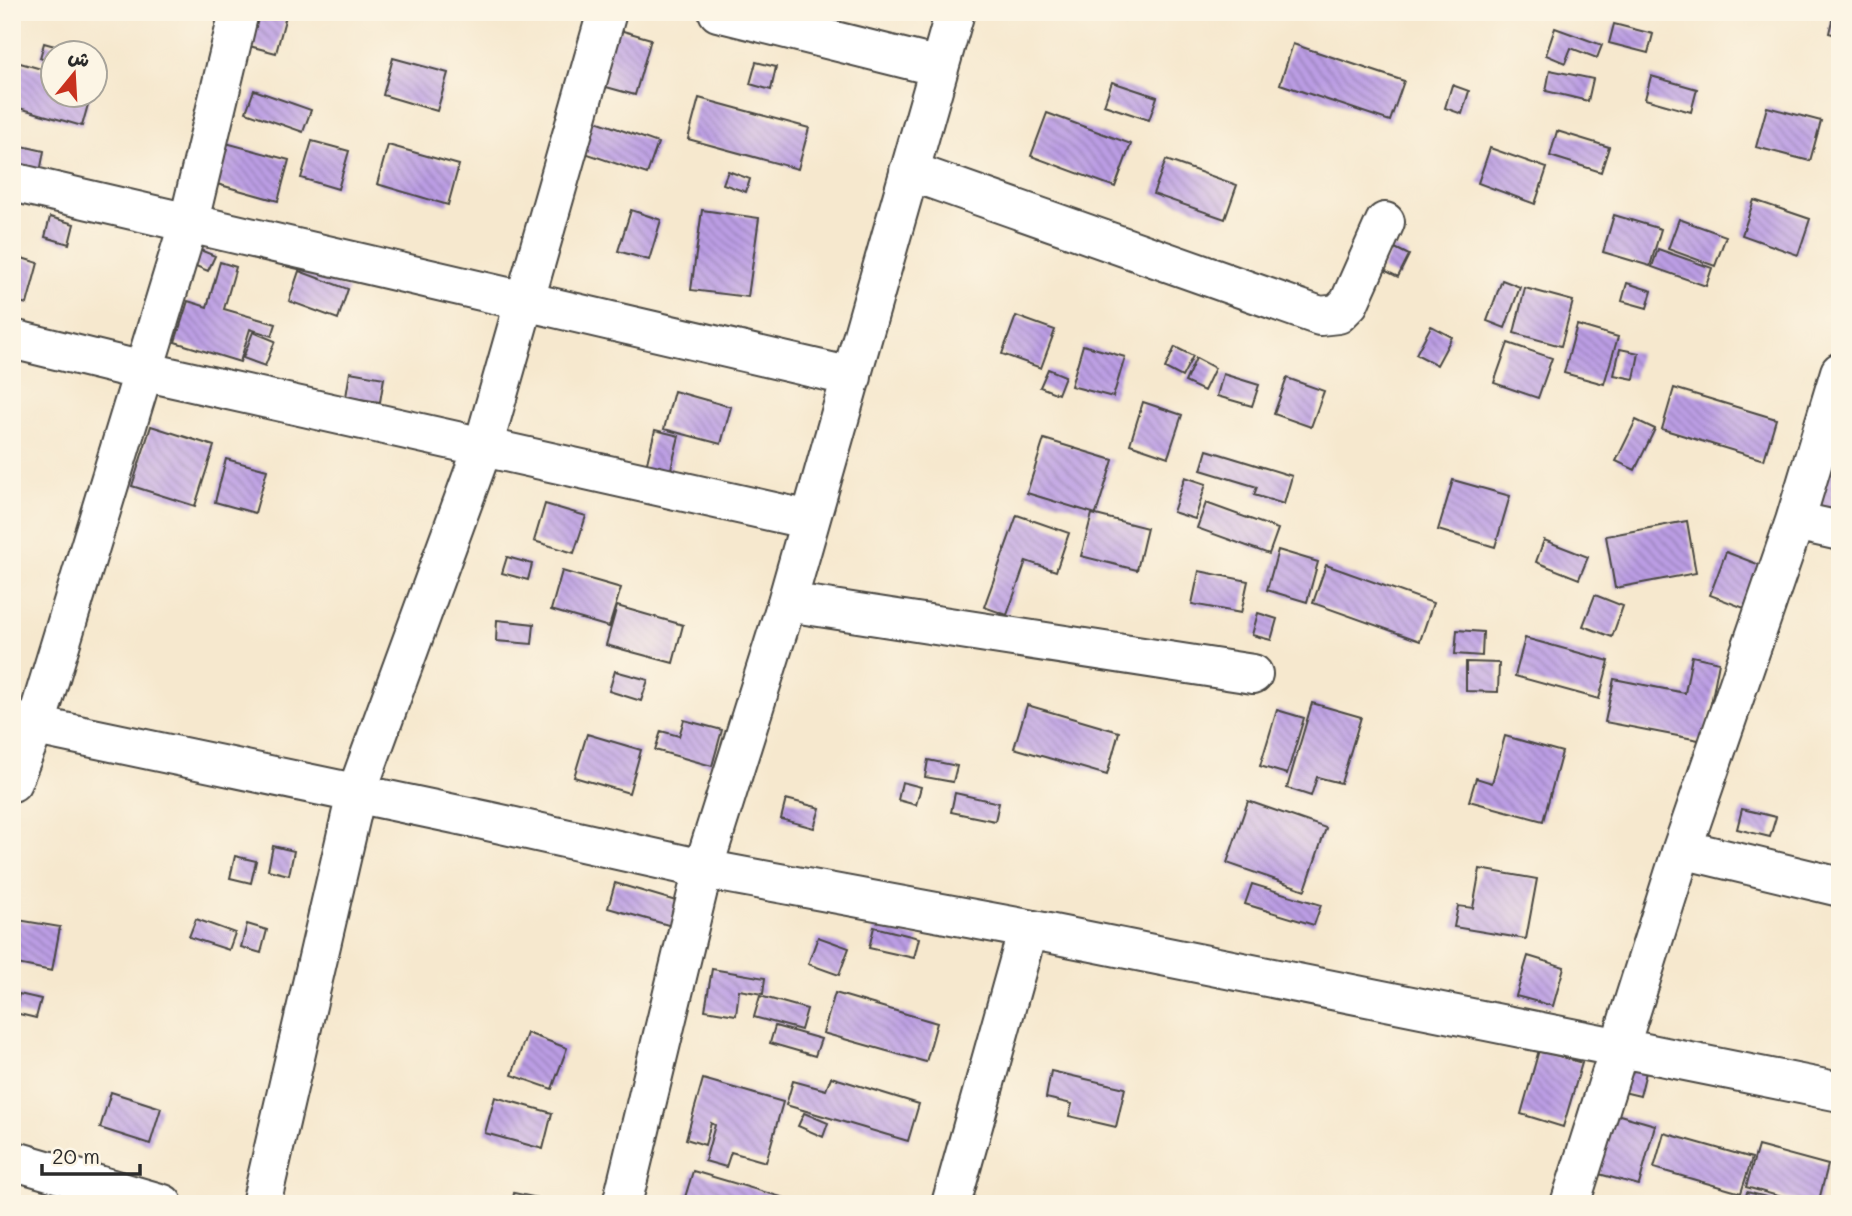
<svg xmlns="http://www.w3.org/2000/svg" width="1852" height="1216" viewBox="0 0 1852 1216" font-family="Mali,'Playpen Sans Arabic',sans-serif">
  <defs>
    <pattern id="building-back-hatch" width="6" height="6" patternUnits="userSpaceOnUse" patternTransform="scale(1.75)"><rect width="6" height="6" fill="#bb9de4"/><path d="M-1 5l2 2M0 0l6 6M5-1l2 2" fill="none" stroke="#9880b9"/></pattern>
  </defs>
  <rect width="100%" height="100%" fill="#fcf5e5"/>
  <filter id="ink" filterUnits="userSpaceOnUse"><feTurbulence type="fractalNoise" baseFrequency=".0143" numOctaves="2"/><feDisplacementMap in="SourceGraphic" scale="14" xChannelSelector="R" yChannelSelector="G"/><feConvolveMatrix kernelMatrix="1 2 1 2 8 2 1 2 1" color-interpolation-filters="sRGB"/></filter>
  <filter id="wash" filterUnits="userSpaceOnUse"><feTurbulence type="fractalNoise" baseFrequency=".00686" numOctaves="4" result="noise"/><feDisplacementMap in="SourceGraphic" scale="28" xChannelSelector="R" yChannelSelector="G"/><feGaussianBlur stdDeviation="1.57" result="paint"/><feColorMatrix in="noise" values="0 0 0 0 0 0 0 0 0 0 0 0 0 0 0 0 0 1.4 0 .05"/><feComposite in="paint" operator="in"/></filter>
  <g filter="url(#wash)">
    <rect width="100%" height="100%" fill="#f6e8ce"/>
    <g id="blocks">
      <path fill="url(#building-back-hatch)" d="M246 12H287L276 53 238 43Z
        M1104 12H1127L1124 20Z
        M1834 12H1840V36L1829 33Z
        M12 13 18 15 13 32H12Z
        M1614 24 1653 34 1648 53 1609 43Z
        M609 27 651 39 635 95 592 83Z
        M1555 28 1602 45 1597 58 1571 48 1565 63 1546 55Z
        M44 43 76 52H52V62L40 58Z
        M1293 44 1404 81 1390 121 1280 84Z
        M393 58 448 73 437 111 383 95Z
        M13 61 52 72V94H91L82 126 12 106Z
        M756 62 776 67 771 90 750 84Z
        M1550 70 1593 79 1588 101 1546 91Z
        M1651 76 1697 89 1691 112 1645 99Z
        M1112 82 1157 97 1149 120 1104 105Z
        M1452 85 1469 91 1462 114 1445 108Z
        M254 90 311 110 303 132 246 112Z
        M699 98 809 128 798 169 688 139Z
        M1767 107 1821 121 1810 161 1756 147Z
        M1047 113 1131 144 1115 187 1031 156Z
        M582 116 658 143 647 174 570 148Z
        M1557 131 1609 147 1601 172 1550 156Z
        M211 139 289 160 278 201 199 179Z
        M312 141 349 151 338 189 301 178Z
        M388 145 459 165 448 205 377 184Z
        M22 146 44 151 39 178 16 173Z
        M1490 148 1547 168 1535 204 1478 183Z
        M1166 160 1237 185 1225 219 1153 194Z
        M728 171 750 179 746 192 723 184Z
        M1754 200 1810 219 1798 255 1742 235Z
        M631 210 661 220 649 260 618 251Z
        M702 210 759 218 748 297 691 290Z
        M1614 215 1661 229 1650 266 1603 252Z
        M50 217 74 224 69 244 45 237Z
        M1679 219 1726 236 1715 266 1668 249Z
        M188 245 215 256 208 271 181 260Z
        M1393 247 1409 255 1398 277 1382 269Z
        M1658 249 1712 268 1706 286 1652 267Z
        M12 255 38 263 27 304 12 300Z
        M220 262 236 267 224 309 276 324 272 336 250 329 240 362 175 342 188 301 207 307Z
        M299 271 348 289 338 319 289 301Z
        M1502 280 1520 287 1505 328 1487 321Z
        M1627 283 1652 291 1647 308 1622 301Z
        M1525 288 1573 301 1561 346 1514 333Z
        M1016 316 1055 330 1041 368 1002 354Z
        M1577 325 1618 337 1604 384 1564 373Z
        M1431 326 1452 337 1437 365 1416 354Z
        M253 332 275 341 265 366 243 358Z
        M1508 343 1552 358 1538 398 1494 383Z
        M1083 345 1125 357 1113 397 1071 386Z
        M1175 347 1193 356 1182 377 1165 368Z
        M1620 349 1639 353 1634 379 1614 375Z
        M1196 358 1215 368 1204 391 1185 382Z
        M1048 369 1065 376 1058 394 1040 387Z
        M350 372 384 378 380 402 346 397Z
        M1223 374 1259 385 1252 406 1217 396Z
        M1287 378 1324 391 1311 427 1274 414Z
        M1674 388 1776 419 1764 460 1662 429Z
        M674 391 731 407 721 444 664 429Z
        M1143 402 1182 415 1168 457 1130 444Z
        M1636 420 1655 429 1635 470 1616 461Z
        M151 426 214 446 195 506 132 486Z
        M655 430 679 436 669 477 645 471Z
        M1824 438 1840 443V514L1805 503Z
        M1044 439 1113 460 1096 514 1027 493Z
        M1207 450 1292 476 1284 504 1254 495 1257 487 1201 470Z
        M226 459 267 470 255 513 215 502Z
        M1185 477 1206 484 1195 519 1173 512Z
        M1453 480 1510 496 1495 547 1438 530Z
        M1206 503 1278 529 1269 554 1197 528Z
        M545 504 586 516 574 553 534 541Z
        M1092 514 1147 528 1137 570 1081 556Z
        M1017 515 1069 533 1056 571 1026 561 1007 615 984 607Z
        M1687 521 1696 573 1615 588 1606 536Z
        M1544 540 1588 557 1579 579 1536 562Z
        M1278 550 1318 562 1307 602 1267 590Z
        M1726 552 1760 565 1744 608 1710 595Z
        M507 557 532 564 528 580 502 573Z
        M1326 565 1433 603 1420 641 1313 603Z
        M562 571 621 588 609 627 551 610Z
        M1199 571 1248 581 1241 613 1192 604Z
        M1595 595 1623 606 1612 637 1583 626Z
        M617 606 683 625 673 663 606 645Z
        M1258 613 1277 619 1271 640 1252 635Z
        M497 620 534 624 532 644 496 641Z
        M1457 630 1483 632 1482 656 1455 654Z
        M1525 638 1609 661 1599 699 1515 676Z
        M1692 656 1719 662 1704 741 1605 722 1614 679 1685 693Z
        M1466 662 1499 663 1498 692 1466 691Z
        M615 671 648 680 641 701 609 691Z
        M1312 703 1361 717 1341 783 1317 777 1311 796 1287 788Z
        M1027 705 1119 732 1107 775 1014 748Z
        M1277 710 1304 718 1287 774 1260 766Z
        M684 720 722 730 712 766 655 750 661 731 679 736Z
        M587 734 641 750 629 793 574 777Z
        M1505 736 1562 752 1543 821 1469 801 1476 778 1492 783Z
        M928 760 957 766 953 782 925 777Z
        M902 782 921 787 916 805 898 800Z
        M955 793 999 803 995 821 951 812Z
        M786 799 820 808 814 828 781 819Z
        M1248 801 1326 828 1305 890 1227 863Z
        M1742 809 1776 817 1770 837 1737 829Z
        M273 846 294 851 289 875 268 870Z
        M235 856 256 861 251 883 230 878Z
        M1480 869 1537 879 1526 939 1454 927 1458 906 1473 908Z
        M615 883 686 904 679 928 608 908Z
        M1252 884 1321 905 1314 925 1245 904Z
        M12 919 60 927 52 971 12 963Z
        M196 919 235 933 229 950 189 937Z
        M247 924 267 930 261 953 241 947Z
        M874 927 919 938 914 958 869 948Z
        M818 937 849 948 839 975 808 964Z
        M1528 956 1564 967 1553 1006 1516 996Z
        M712 969 765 978 763 994 739 990 736 1015 705 1010Z
        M835 993 937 1023 926 1062 823 1033Z
        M19 994 41 999 36 1018 15 1013Z
        M760 996 807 1009 801 1030 754 1017Z
        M775 1026 821 1039 815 1056 770 1043Z
        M527 1033 567 1048 552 1089 512 1075Z
        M1539 1050 1582 1063 1563 1127 1521 1114Z
        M1626 1067 1646 1072 1640 1096 1619 1091Z
        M1051 1071 1125 1088 1116 1127 1069 1116 1072 1104 1046 1098Z
        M831 1077 919 1104 908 1141 786 1105 793 1081 826 1090Z
        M703 1079 783 1102 766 1162 731 1152 726 1167 705 1161 715 1125 711 1123 705 1145 686 1139Z
        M111 1092 161 1108 150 1144 100 1128Z
        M495 1097 552 1113 543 1149 485 1133Z
        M1609 1112 1655 1125 1639 1185 1599 1174Z
        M804 1113 828 1123 823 1137 798 1126Z
        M1664 1133 1752 1158 1741 1193 1654 1168Z
        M1758 1146 1828 1165 1818 1204H1807L1746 1187Z
        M693 1171 795 1201V1204H683Z
        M1747 1192 1789 1203V1204H1744Z
        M514 1193 562 1203V1204H512Z"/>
    </g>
  </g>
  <g filter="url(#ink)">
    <use href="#blocks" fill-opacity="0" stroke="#494743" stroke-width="2"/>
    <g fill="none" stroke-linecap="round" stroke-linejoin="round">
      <defs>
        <path id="minor" d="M718 12 939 67
          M909 171 1320 316 1338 314 1349 303 1385 222
          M12 182 852 377
          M12 339 143 371 810 520
          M1795 521 1840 531
          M787 602 1253 674
          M12 721 483 820 703 869 1028 929 1840 1092
          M12 782 36 724 188 225 239 12
          M1682 849 1840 887
          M12 1160 163 1204
          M261 1204 356 794 483 447 607 12
          M622 1204 703 869 787 602 955 12
          M951 1204 1028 929
          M1570 1204 1682 849 1795 521 1840 372"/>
      </defs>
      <use href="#minor" stroke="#494743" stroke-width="42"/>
      <use href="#minor" stroke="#fff" stroke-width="38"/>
    </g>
  </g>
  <rect width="1852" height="1216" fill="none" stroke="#fcf5e5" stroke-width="42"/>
  <g transform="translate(74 74) rotate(18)"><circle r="33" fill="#fcf5e5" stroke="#a8a49b" stroke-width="2"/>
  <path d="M0-5L12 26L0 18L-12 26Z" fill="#c8321e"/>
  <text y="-10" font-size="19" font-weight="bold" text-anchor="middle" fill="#2b2b2b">ش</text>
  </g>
  <path d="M42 1164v10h98v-10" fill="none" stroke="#2b2b2b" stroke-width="3.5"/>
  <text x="52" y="1164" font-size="21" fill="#2b2b2b" stroke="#fcf5e5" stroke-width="5" paint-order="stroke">20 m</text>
</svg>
